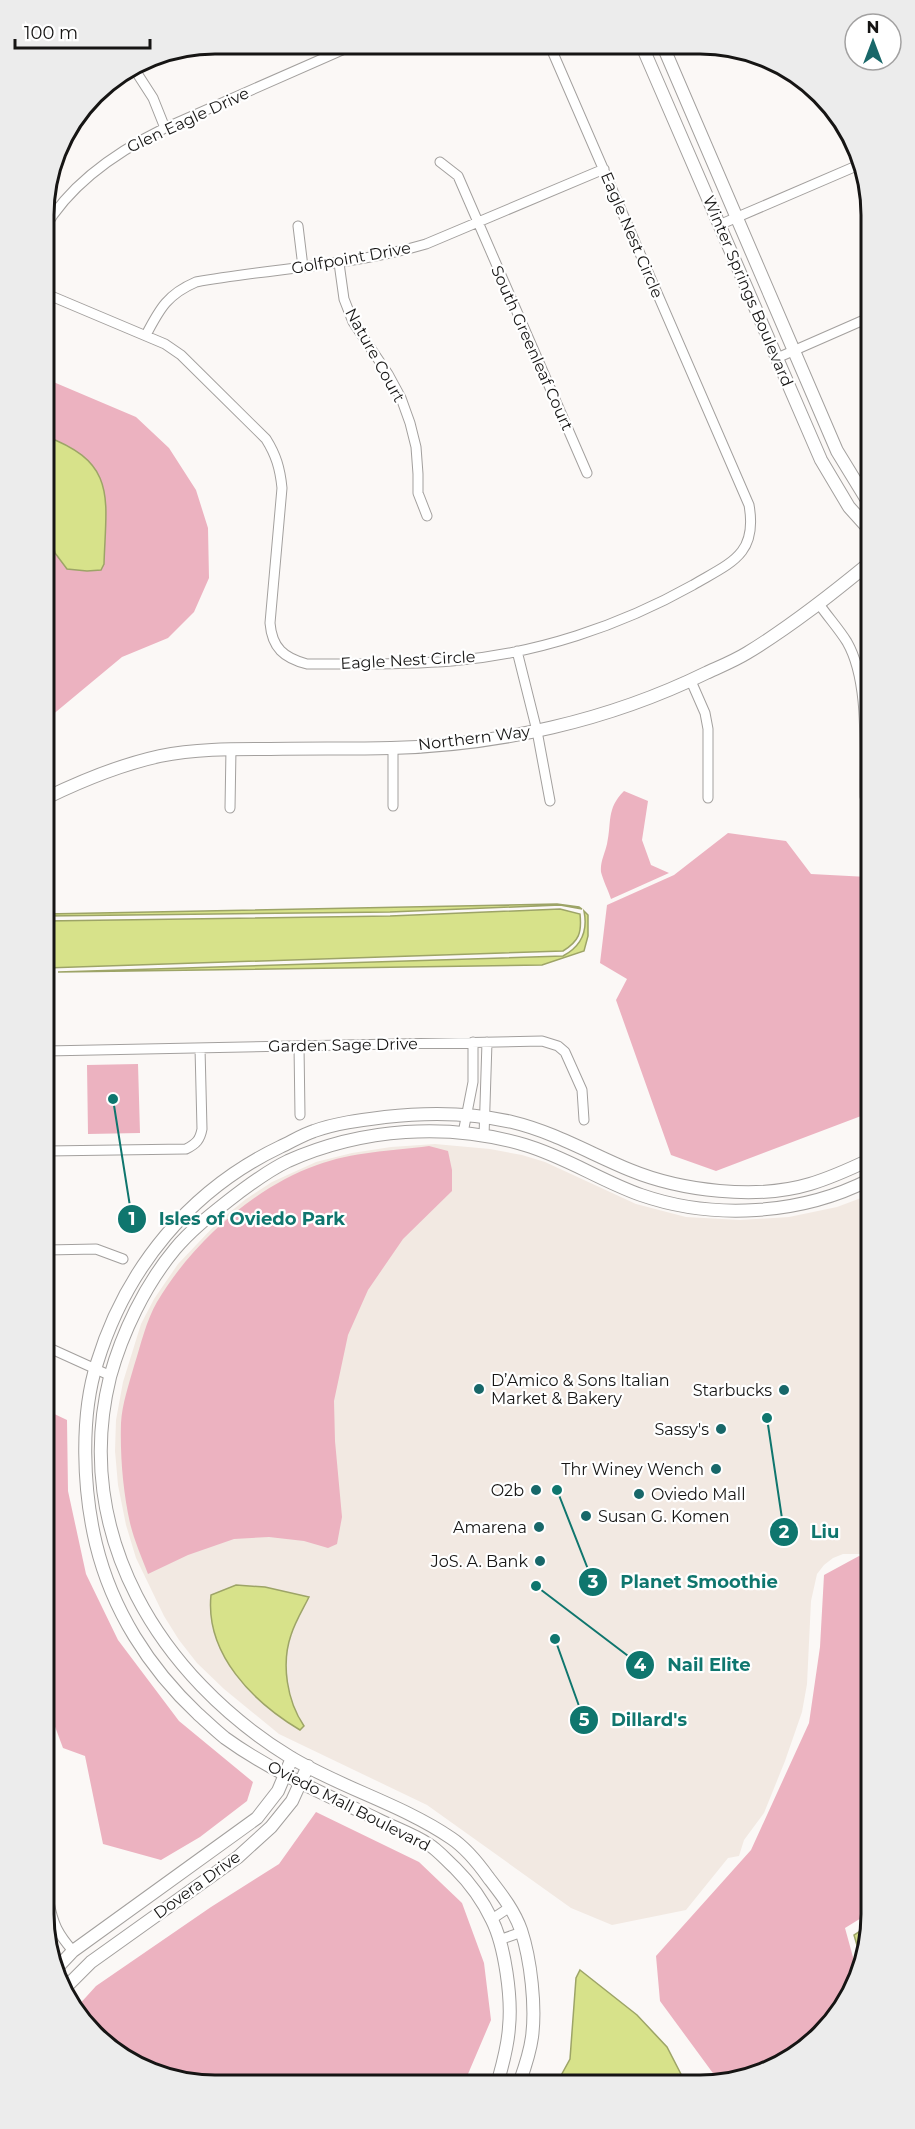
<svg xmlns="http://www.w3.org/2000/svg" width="915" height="2129" viewBox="0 0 915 2129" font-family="Montserrat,sans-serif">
  <rect width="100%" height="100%" fill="#fbf8f6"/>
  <path fill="#f2e9e2" d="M435 1144 490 1149 522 1155 545 1162 636 1204 686 1217 740 1220 789 1217 837 1207 869 1195 870 1554H843L833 1558 824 1565 817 1574 811 1601 807 1684 802 1712 785 1761 764 1813 744 1840 739 1856 728 1858 686 1910 612 1925 571 1908 427 1805 279 1734 224 1689 197 1663 179 1640 164 1616 136 1558 126 1525 118 1485 115 1451 116 1420 123 1382 141 1324 154 1299 178 1264 218 1222 246 1199 272 1182 316 1162 352 1153 391 1147Z"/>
  <path fill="#ecb2c0" d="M44 378 136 417 169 448 196 490 208 528 209 578 194 612 168 638 122 657 45 721Z
    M624 791 648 801 642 840 651 865 669 873 611 899C608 890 603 880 601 872 600 862 605 853 607 844 612 822 606 809 624 791Z
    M728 833 786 841 811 874 868 877 869 1113 716 1171 671 1155 616 1000 627 979 600 963 607 905 674 875Z
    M138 1064 140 1133 88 1134 87 1065Z
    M429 1146 448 1151 452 1170V1191L403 1239 368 1290 348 1335 334 1401 335 1441 342 1517 337 1544 328 1548 304 1541 269 1537 234 1539 188 1555 148 1574C142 1558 134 1540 130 1523 123 1491 120 1456 121 1423 122 1404 129 1384 134 1366 141 1344 146 1321 157 1302 191 1244 254 1187 317 1165 352 1152 391 1151 429 1146Z
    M48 1411 67 1420 68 1491 86 1574 118 1640 179 1721 253 1782 247 1801 200 1837 161 1860 103 1844 85 1756 63 1748 51 1716 49 1714Z
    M859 1556 870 1561 871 1912 845 1928 859 1979 829 2027 744 2080H718L660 2001 656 1956 751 1850 809 1723 820 1647 824 1575Z
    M316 1812 419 1862 462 1903 484 1963 491 2020 465 2081 182 2082 94 2035 77 2007 96 1986 211 1907 279 1864Z"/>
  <path fill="#d7e28a" stroke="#9da467" stroke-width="1.5" d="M45 436C118 463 106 498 104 564L101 570 87 571 67 569 55 553 47 518 45 517Z
    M557 904 579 907 582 909 560 905 390 912 46 916V914Z
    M560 909 580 914C582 933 579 941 563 951L46 968V921L390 916Z
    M584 911 588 915V936L584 951 542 965 58 972 563 956C582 946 588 931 584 911Z
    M236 1585 265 1587 309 1597C303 1609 295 1622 291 1635 281 1664 287 1701 304 1726L300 1730C253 1702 205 1654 211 1595Z
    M871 1924V1925L862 1962 854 1935Z
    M580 1970 637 2015 667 2047 684 2080 558 2081 570 2059 576 1978Z"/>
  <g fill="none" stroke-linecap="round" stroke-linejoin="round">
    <defs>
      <path id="minor" d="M133 67 153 98 165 128
        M440 162 458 176 587 473
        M719 225 861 164
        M298 226 303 267
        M44 229C71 182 118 151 165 128L356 44
        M339 263 344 299 353 322 388 374 401 398 410 423 416 447 418 474V493L427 516
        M44 293 165 344 181 355 266 439C276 455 280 468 282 488L270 623C272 648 284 658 307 664 355 664 404 665 452 661 536 654 620 626 693 585 730 563 758 555 749 505L550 46
        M146 335C160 308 168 294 196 282 273 268 351 266 426 244L604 169
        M777 358 866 319
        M819 604C828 617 839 629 847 642 870 682 864 751 865 797
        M517 651 537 731 550 801
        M691 681 705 713 708 729V798
        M393 748V806
        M230 808 231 749
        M299 1046 300 1115
        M46 1051 542 1041 558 1046 565 1052 582 1090 584 1120
        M463 1133 473 1082V1042
        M484 1136 487 1042
        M47 1151 186 1149C196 1144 200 1140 202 1129L200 1048
        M47 1250 96 1249 123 1259
        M47 1347 111 1376
        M49 1902C53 1924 58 1934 73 1951
        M492 1919 510 1907
        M499 1940 522 1932"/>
      <path id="tertiary" d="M642 46 821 460 849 507 867 527
        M663 46 837 451 867 500
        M46 798C83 780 119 765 160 756 194 749 230 749 264 749 306 748 349 749 391 748 499 745 608 721 706 673 719 667 734 661 747 653 790 627 828 597 867 565
        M56 1969 73 1951 257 1818 278 1791 292 1758
        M66 1987 91 1962 238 1857 271 1827 292 1801 308 1766
        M498 2081C503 2063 508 2046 509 2027 512 1998 505 1946 492 1920 483 1901 470 1883 455 1868 446 1860 438 1850 428 1844 413 1834 395 1828 379 1820 327 1795 272 1772 225 1738 216 1731 207 1722 198 1714 149 1668 112 1610 96 1544 83 1490 80 1416 97 1363 126 1268 190 1190 280 1147 291 1142 302 1135 314 1131 336 1123 361 1120 385 1117 429 1112 469 1112 512 1122 554 1132 591 1154 630 1170 681 1191 757 1200 810 1184 830 1178 850 1169 869 1160
        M520 2081C525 2067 530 2052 532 2037 536 2007 531 1960 521 1930 514 1910 501 1894 488 1877 478 1863 466 1848 451 1838 401 1804 341 1788 290 1757 160 1677 71 1534 110 1377 122 1333 145 1285 175 1249 190 1231 209 1216 228 1201 246 1187 267 1171 288 1161 362 1128 448 1122 525 1145 566 1157 601 1181 641 1195 713 1220 800 1215 869 1180"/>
    </defs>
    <use href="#minor" stroke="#a3a09e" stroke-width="11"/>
    <use href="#tertiary" stroke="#a3a09e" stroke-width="14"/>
    <use href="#minor" stroke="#fff" stroke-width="9"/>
    <use href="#tertiary" stroke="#fff" stroke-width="12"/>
  </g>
  <g fill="#186769" stroke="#fff" stroke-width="2">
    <circle cx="479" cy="1389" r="6"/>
    <circle cx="784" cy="1390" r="6"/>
    <circle cx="721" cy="1429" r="6"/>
    <circle cx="716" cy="1469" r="6"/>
    <circle cx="536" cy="1490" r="6"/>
    <circle cx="639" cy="1494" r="6"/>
    <circle cx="586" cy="1516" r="6"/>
    <circle cx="539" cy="1527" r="6"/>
    <circle cx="540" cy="1561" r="6"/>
  </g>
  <g text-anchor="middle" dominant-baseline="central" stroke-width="4.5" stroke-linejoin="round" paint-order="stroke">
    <g font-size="16" fill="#161514" stroke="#fff">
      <text transform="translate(188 120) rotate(-25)">Glen Eagle Drive</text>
      <text transform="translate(632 235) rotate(67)">Eagle Nest Circle</text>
      <text transform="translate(351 258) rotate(-10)">Golfpoint Drive</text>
      <text transform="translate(748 291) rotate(67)">Winter Springs Boulevard</text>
      <text transform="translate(532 348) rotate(66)">South Greenleaf Court</text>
      <text transform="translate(375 355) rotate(61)">Nature Court</text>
      <text transform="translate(408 660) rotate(-3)">Eagle Nest Circle</text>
      <text transform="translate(474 738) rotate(-7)">Northern Way</text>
      <text transform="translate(343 1045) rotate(-1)">Garden Sage Drive</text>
      <text transform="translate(349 1806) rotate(27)">Oviedo Mall Boulevard</text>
      <text transform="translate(197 1885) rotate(-36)">Dovera Drive</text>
    </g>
    <g font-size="16" fill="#161514" stroke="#fff" text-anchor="end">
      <text x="491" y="1380" text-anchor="start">D’Amico &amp; Sons Italian<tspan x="491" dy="18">Market &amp; Bakery</tspan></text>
      <text x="772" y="1390">Starbucks</text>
      <text x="709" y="1429">Sassy's</text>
      <text x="704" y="1469">Thr Winey Wench</text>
      <text x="524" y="1490">O2b</text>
      <text x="651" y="1494" text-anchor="start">Oviedo Mall</text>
      <text x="598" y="1516" text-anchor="start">Susan G. Komen</text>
      <text x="527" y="1527">Amarena</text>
      <text x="528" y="1561">JoS. A. Bank</text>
    </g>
  </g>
  <path d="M0 0H915V2129H0ZM215 54H700A161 161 0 0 1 861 215V1914A161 161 0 0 1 700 2075H215A161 161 0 0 1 54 1914V215A161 161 0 0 1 215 54Z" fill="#ececec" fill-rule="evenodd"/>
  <path fill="none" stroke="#161514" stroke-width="3" d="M215 54H700A161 161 0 0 1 861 215V1914A161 161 0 0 1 700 2075H215A161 161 0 0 1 54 1914V215A161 161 0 0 1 215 54Z"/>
  <path fill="none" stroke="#0f766e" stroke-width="2" d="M113 1099L132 1219M767 1418L784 1532M557 1490L593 1582M536 1586L640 1665M555 1639L584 1720"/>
  <g fill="#0f766e" stroke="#fff" stroke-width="2">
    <circle cx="113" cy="1099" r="6"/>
    <circle cx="767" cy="1418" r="6"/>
    <circle cx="557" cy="1490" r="6"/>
    <circle cx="536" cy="1586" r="6"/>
    <circle cx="555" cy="1639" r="6"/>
    <circle cx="132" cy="1219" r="15"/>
    <circle cx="784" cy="1532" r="15"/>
    <circle cx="593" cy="1582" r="15"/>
    <circle cx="640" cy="1665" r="15"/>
    <circle cx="584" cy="1720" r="15"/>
  </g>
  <g font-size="18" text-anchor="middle" font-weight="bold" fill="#fff">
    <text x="132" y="1225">1</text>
    <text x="784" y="1538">2</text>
    <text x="593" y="1588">3</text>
    <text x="640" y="1671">4</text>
    <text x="584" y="1726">5</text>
  </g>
  <g font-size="18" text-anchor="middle" font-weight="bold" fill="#0f766e" stroke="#fff" stroke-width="4.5" stroke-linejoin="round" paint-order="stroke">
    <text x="252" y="1225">Isles of Oviedo Park</text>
    <text x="825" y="1538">Liu</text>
    <text x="699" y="1588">Planet Smoothie</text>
    <text x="709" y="1671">Nail Elite</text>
    <text x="649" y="1726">Dillard's</text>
  </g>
  <g transform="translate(873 42)"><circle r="28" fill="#ffffff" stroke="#a2a1a1" stroke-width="1.5"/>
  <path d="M0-4.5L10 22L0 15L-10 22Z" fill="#186769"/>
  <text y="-9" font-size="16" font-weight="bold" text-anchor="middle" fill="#161514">N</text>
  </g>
  <path d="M15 39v9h135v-9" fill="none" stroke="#161514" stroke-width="3"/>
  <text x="24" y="39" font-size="18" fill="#161514" stroke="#ffffff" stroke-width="4.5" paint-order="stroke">100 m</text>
</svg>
